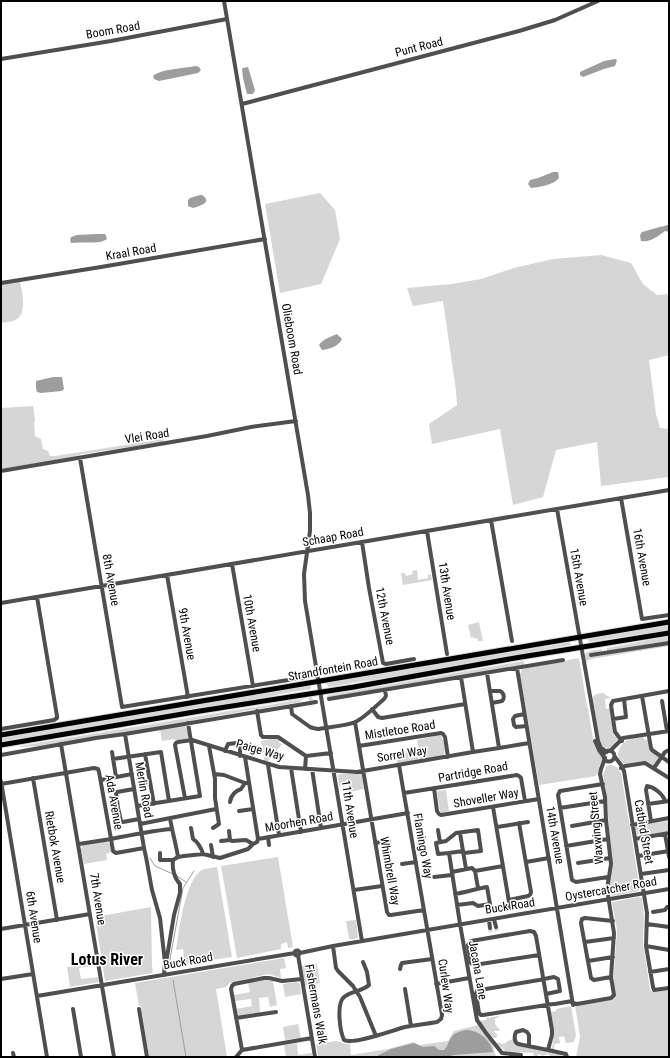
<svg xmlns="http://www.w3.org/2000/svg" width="670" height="1058" viewBox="0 0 670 1058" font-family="'Roboto Condensed',sans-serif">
  <rect width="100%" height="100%" fill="#fff"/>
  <path fill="#d6d6d6" d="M320 193 335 210 340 239 321 284 280 293 265 204Z
    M601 255 631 263 643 284 657 295 669 294V355L649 360 656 414 660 428 669 429V477L601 486 597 442 556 450 543 497 513 505 500 429 432 444 429 424 457 405 456 391 443 301 413 306 407 288 452 284 481 279 514 268 553 259Z
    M20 281C22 291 27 313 17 319 13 322 6 322 1 323V284Z
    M33 406 35 419 34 424 35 436 41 439 43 449 48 451 50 456H55L164 439 163 442 82 454 76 456 45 462 1 469V408Z
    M417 570 418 580 428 578V575L431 574 432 580 403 585 401 573H405L406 576 413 574 412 571Z
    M479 622 483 641H478L477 638 474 639V637L471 638 468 625Z
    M669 624V630L589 642 588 639Z
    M669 636V641L607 651V648Z
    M570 642 571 645 537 651 528 654 377 680C361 680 345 685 329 687L326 683 533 647H544Z
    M669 644V646L592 659 588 660 587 663 585 656 586 653 590 651 602 649V651L590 653 591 657Z
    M579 658 587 706 588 708 594 745 602 757V760L599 767 598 774H596V776L539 785 520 674 522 669Z
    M523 661H524V665L368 691 326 699 327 696 330 695Z
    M303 686H311V689L280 694 269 697 1 743V737Z
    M603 693 610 698 605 699 606 709 610 708 613 734 618 739C613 744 611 751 603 747L599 740 592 699C594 693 598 694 603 693Z
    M312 697 313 700 310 701 308 698 302 699 300 702 234 713 141 730 41 746 20 747V746L235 710 275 704Z
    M183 726H185C188 730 189 735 187 739L176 741 174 739 162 741 160 729Z
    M440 735C444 739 446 750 444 756L420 760 417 740Z
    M644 737V740L648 739 650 749 659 757V758L654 766 646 761 623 764C620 759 616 756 619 750 624 738 632 739 644 737Z
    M276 738 280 740 279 743 282 744 273 756 267 762 264 761 263 746 261 744V741Z
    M417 751 418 760 397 763 396 754Z
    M609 765H612L617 767 621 773 640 889 639 891 613 896 611 895 609 887 612 864 608 816 607 800 604 779 603 775 606 767Z
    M340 774H359L362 775 364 789 350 792 348 785 339 786 338 775Z
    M446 790 449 811 442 813 440 811 437 792 438 791Z
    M669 821V831L640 836 636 834 635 827 636 826Z
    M106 841 110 844 111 852 106 854 107 860 84 864 81 849 83 845Z
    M278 857 293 947 288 948 287 942 281 944V949L237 958 221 866Z
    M217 867 232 957 185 964 183 949 176 950C179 932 185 876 204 869 208 868 213 868 217 867Z
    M639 897 642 898 644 915 643 944 650 989 652 992 669 990V1057H576L580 1037 575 1005 612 999 617 930 612 902Z
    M151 907 152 965 153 973 105 981 95 917Z
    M356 920 358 937 355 939H349L346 921Z
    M284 958 286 968 280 969 281 978 268 974 230 983 226 987 216 989 227 1057H149L141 1006H139L135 983Z
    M96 963V965L79 968 81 979 98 977 99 982 70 987 67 967Z
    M317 964 320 983 305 986 302 966Z
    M264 979 273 981 277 1005 270 1007 268 997 259 998 260 1012 240 1016 238 1015 236 1009 252 1006 251 999 235 1001 234 995 250 992 248 983Z
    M297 982 300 984 301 994 285 997 283 984Z
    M571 1006 576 1035 574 1042 566 1043 564 1036 559 1037 560 1043 554 1044V1050L552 1049 554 1034 550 1012 556 1011V1009Z
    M499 1016V1017L495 1019V1024L500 1030 498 1031H495L494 1032 497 1034V1036L496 1038H494L488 1035 479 1021 486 1020V1018Z
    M298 1024 301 1038 285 1040 283 1027Z
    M478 1025 493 1044 496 1057H318L316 1044 336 1041 347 1044 350 1043 351 1055 388 1049 413 1042 419 1045 448 1041 454 1031Z
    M513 1039 515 1043 559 1054 564 1057H552L548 1054 542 1056 539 1054 537 1057H534L533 1053 505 1051 497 1044 498 1042 502 1044 506 1043 507 1041Z
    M297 1043 298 1055 312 1053V1057H286L284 1045Z"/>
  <path fill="#9d9d9d" d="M615 59 617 60 615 66 604 69 583 77 580 75V72L604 61Z
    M196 66 199 67 201 70 198 73 159 81 154 79 153 76C160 69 186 68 196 66Z
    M248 67 255 90 253 94H247L243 78 242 69 243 68Z
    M553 172H558L559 178C553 185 540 187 531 188L528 184 530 180 538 178Z
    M200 195H202C213 202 200 206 193 208L188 206V200L190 198Z
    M669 224V232L665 231C658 236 650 243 641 241L640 235 642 232C647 231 651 229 656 228 661 226 665 227 669 224Z
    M96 234H105L106 236 107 239C99 245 82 241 71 243L70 240 71 237 77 235Z
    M337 334 342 339C339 346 330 349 322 350L319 345C323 339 330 337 337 334Z
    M53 377H62L64 389 62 391 41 393 37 392 36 388V381Z
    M466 1030C478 1030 491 1040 493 1052L453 1055 449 1057H375L391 1049 414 1043 423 1047 434 1046 439 1050H444C448 1046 448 1042 451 1038 453 1033 461 1031 466 1030Z"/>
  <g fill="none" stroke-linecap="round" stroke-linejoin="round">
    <path stroke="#9d9d9d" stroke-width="1" d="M150 858 155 866 173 874
      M177 876 186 882
      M171 968 170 959 183 888 194 871
      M173 980 186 1057"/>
    <path stroke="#d9d9d9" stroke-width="4" stroke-dasharray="4 2" stroke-linecap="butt" d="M496 927 497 933
      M490 928 491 934"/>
    <defs>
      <path id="major" d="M1 735 669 622
        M1 745 200 711 354 687 515 658 669 633"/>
    </defs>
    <use href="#major" stroke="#dbdbdb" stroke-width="7"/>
    <path stroke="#4f4f4f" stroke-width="4" d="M224 1 308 495 310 513V531L304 574 305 601 362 941
      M1 59 111 41 227 19
      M242 104 519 31 555 20 598 1
      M1 283 101 267 265 239
      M80 458 122 707 307 677
      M1 471 207 436 251 427 296 421
      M621 498 642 619 669 615
      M557 509C570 586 584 663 598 741L601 748 607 752
      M491 520 512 641
      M427 531 447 654
      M362 542 369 588 383 663 386 664 414 659
      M232 564 253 686
      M167 575 188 697
      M1 603 669 490
      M591 655 669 643
      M517 668 573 1005
      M487 673 499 748 529 743
      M490 691H500C504 693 505 698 502 701L492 703
      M642 696 651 748 652 750 669 762
      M329 699 563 660
      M662 701 667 731
      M291 706 292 714 310 727 313 728 318 729C328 727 347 726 355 722 363 719 377 705 384 699L386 696 385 690
      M372 709 378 717 382 718 465 704
      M257 711 261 735 263 737H278L306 756 331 753
      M524 714 515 716 513 719 514 725 516 727 526 726
      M613 719 626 717 624 699
      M355 722 387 912 389 915H391L424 910
      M1 729 54 720 57 718V716L37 597
      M125 734 144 848 146 857 152 890 160 918 165 963 164 975
      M595 741 599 750 604 757
      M622 741 615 732 611 705 613 701 669 691
      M61 744 114 1057
      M209 746 215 779V798L219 824 213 828
      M359 746 441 733 443 734 445 737 448 757
      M603.5 756a5.5 5.5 0 1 1 11 0a5.5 5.5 0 1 1-11 0Z
      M225 751 228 744 237 743 240 747V756
      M610 751 623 738 669 731
      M112 752 116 777
      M473 752 499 748
      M145 754 154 804
      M1 755 96 738 125 734 316 702
      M245 757 258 839
      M615 757 621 765 624 771 647 913 646 946 653 987 654 990 669 988
      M113 759 161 752 169 801
      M268 765 279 835
      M291 768 301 832
      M621 768 625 766 645 763 669 778
      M654 768 665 752 669 750
      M305 769 306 756
      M312 769 321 828
      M214 774 224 775 245 783H249
      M33 778 57 920
      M101 780 132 774
      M1 781 47 1057
      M1 784 94 768 98 769 99 772 111 839 79 844
      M603 784 560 791 558 795 572 880 576 882 608 877
      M434 788 437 811 439 814 441 815 539 799
      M134 789 117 792 116 793 118 808 121 821 123 822 139 819
      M404 793 517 775 519 776 521 778 525 801
      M185 798 175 745 176 743 178 742 192 740 279 767 357 772 473 752 461 677
      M230 802C231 795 235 791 241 789L245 783
      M648 804 669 801
      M137 806 200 796 188 723
      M493 807 510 908
      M560 808 605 801
      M239 811 253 809
      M170 818C172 831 176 844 178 857
      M651 821 646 790 647 786C654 787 663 794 665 801
      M140 824 216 809
      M632 825 669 818
      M572 826 606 820
      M497 827 528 822
      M191 828 193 839C197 841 202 849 203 854
      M438 830 440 842
      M229 831 230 840
      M460 833 466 869
      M665 834 669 857
      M268 837 269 845
      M258 839 408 813
      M635 839 669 833
      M221 841 230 840 232 841 246 840 253 844
      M375 843 389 841
      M211 845 213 857
      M566 846 608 839
      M144 848 116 853 113 851 111 839C131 835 151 831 171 829
      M463 851 449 853 460 924 477 1020 486 1033 502 1053 521 1055
      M160 853V860H173
      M449 853 438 854 436 843 446 841 456 833 478 830 481 851 464 853
      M638 856 669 851
      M526 862 549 858
      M578 863 610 858
      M402 864 416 862
      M475 871 503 866
      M452 872 472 868 475 871 478 888
      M641 874 669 870
      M434 877 452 875
      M354 890 382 886
      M455 894C466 892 476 889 487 887L490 904 478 906 473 903 457 905
      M509 900 528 896 530 895 531 892 519 823
      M653 912 665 910 667 907H669
      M494 919 496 927
      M489 920 490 928
      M647 924 669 927
      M1 929 90 914
      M585 942 614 938
      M333 946 336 968 338 971 353 986 360 997 376 1036
      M646 946 669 950
      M294.5 953a2.5 2.5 0 1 1 5 0a2.5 2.5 0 1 1-5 0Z
      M300 953 333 946 669 889
      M298 955 315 1057
      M588 961 613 957
      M363 962 367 972 369 985C363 991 351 991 344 997 336 1004 340 1031 344 1040 354 1045 393 1030 405 1027 416 1025 426 1024 437 1022L441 1019 442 1015 399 765
      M165 963 167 957 174 915 180 893V884C174 878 172 868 173 860L178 857 184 856 203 854 220 858 248 849 253 844 257 842 258 839
      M400 969 401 965 402 963 432 959
      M650 972 669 969
      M611 977 594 980 591 978 581 923 582 919 585 918 613 921
      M1 979 33 974
      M436 984 469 978
      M405 989 411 1026
      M546 994 560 991 558 979 554 977 539 980 480 990 477 991 476 994 479 1013 481 1015H483L553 1004
      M37 996 295 953
      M573 1003 577 1004 611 998 614 995 611 977 614 933 607 889 611 864 606 820 605 797 600 774 601 769 605 758
      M555 1004 572 1001
      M73 1009 81 1057
      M139 1009 147 1057
      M236 1018 276 1012
      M529 1046V1035L527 1032 523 1030 516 1032C514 1036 514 1042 518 1044L548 1050 552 1035V1030L536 936 534 932 530 931 471 941 468 945 471 963 474 965 539 955
      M242 1050 231 989 232 986 234 984 264 978H269L282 981 302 979
      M548 1050 566 1054 567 1057
      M13 1053 14 1057
      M236 1057 242 1050 312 1038"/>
    <use href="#major" stroke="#000" stroke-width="5"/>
  </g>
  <g text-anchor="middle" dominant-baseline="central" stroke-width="3" stroke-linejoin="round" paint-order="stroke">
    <g font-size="12" fill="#000" stroke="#fff">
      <text transform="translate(113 30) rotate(-10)">Boom Road</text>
      <text transform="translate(419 47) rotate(-14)">Punt Road</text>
      <text transform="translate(131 252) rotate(-10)">Kraal Road</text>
      <text transform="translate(292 339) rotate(80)">Olieboom Road</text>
      <text transform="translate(147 436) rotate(-9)">Vlei Road</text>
      <text transform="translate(333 537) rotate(-10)">Schaap Road</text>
      <text transform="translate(642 557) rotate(80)">16th Avenue</text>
      <text transform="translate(579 577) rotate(80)">15th Avenue</text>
      <text transform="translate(111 580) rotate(80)">8th Avenue</text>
      <text transform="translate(447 591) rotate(81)">13th Avenue</text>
      <text transform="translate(385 616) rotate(79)">12th Avenue</text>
      <text transform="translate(252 623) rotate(80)">10th Avenue</text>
      <text transform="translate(187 634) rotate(80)">9th Avenue</text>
      <text transform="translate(333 669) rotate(-10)">Strandfontein Road</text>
      <text transform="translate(400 730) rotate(-9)">Mistletoe Road</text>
      <text transform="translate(260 750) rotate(16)">Paige Way</text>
      <text transform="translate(402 754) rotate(-9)">Sorrel Way</text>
      <text transform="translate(473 772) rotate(-10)">Partridge Road</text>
      <text transform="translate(144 790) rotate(80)">Merlin Road</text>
      <text transform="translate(486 798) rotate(-10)">Shoveller Way</text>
      <text transform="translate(114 802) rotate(80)">Ada Avenue</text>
      <text transform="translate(350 809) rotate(81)">11th Avenue</text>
      <text transform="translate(299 822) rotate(-10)">Moorhen Road</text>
      <text transform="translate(596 828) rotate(-95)">Waxwing Street</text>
      <text transform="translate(644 832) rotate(80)">Catbird Street</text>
      <text transform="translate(555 835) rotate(80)">14th Avenue</text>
      <text transform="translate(423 846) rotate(80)">Flamingo Way</text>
      <text transform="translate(55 847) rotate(80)">Rietbok Avenue</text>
      <text transform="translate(390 871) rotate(80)">Whimbrell Way</text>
      <text transform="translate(611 889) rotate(-10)">Oystercatcher Road</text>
      <text transform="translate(98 899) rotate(81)">7th Avenue</text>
      <text transform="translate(510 906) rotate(-9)">Buck Road</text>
      <text transform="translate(34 917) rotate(81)">6th Avenue</text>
      <text transform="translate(188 961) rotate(-10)">Buck Road</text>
      <text transform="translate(478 970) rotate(80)">Jacana Lane</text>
      <text transform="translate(446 986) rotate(82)">Curlew Way</text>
      <text transform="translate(316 1004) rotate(80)">Fishermans Walk</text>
    </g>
    <g font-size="16" font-weight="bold" fill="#000" stroke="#fff">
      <text x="107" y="959">Lotus River</text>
    </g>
  </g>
  <rect width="670" height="1058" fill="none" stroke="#000000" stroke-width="4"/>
</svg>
